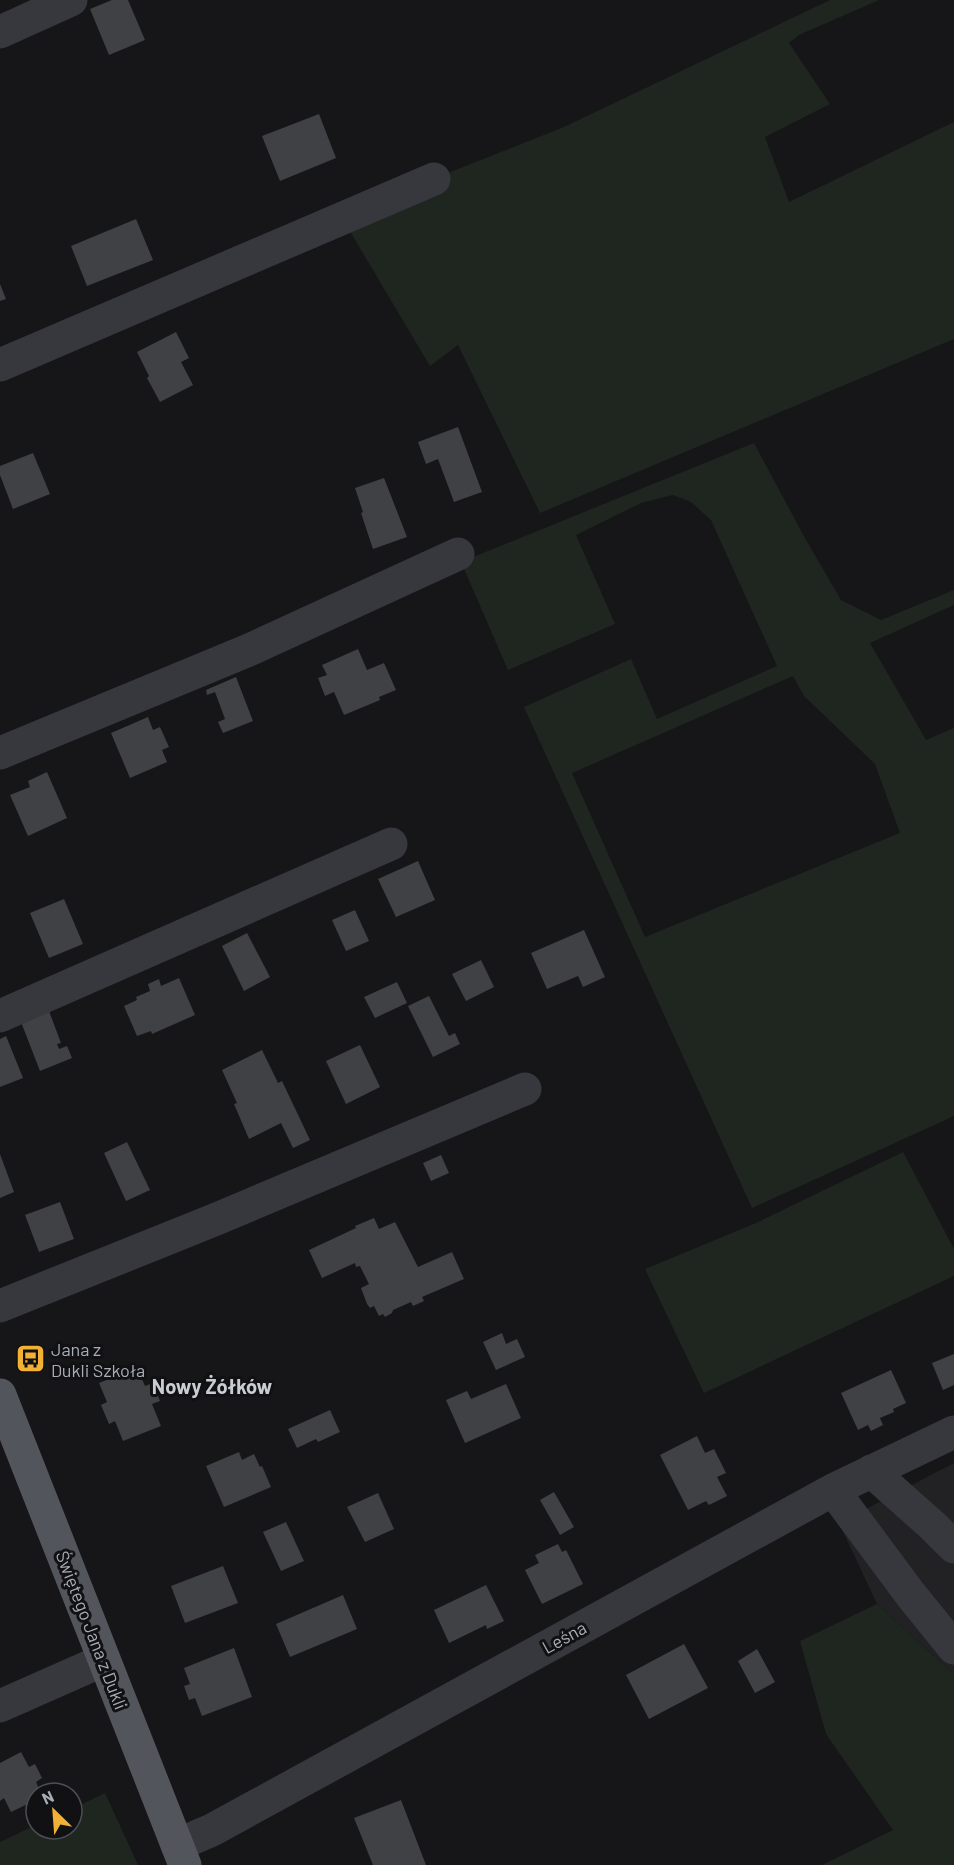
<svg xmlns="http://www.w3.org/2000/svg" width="954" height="1865" viewBox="0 0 954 1865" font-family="Barlow,sans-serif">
  <rect width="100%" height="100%" fill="#161618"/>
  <path fill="#222225" d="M954 1463V1674L877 1604 839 1523Z"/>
  <path fill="#1e261f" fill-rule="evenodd" d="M830 0H879L799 35 789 43 830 104 765 137 789 202 954 122V339L540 513 458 345 430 366 345 223 448 173 564 127Z
    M754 443 806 540 841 600 881 620 954 590V605L870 643 926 740 954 728V1116L752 1208 524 707 631 659 657 719 777 666 711 520 691 502 673 495 641 503 576 535 615 624 508 670 461 562ZM793 676 804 696 875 764 900 833 645 937 572 773Z
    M903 1152 954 1249V1276L704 1393 645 1269 756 1223Z
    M877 1604 954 1674V1865H822L893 1830 826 1734 800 1641Z
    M105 1793 138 1865H0V1842L36 1825V1829H72V1809Z"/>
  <path fill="#404145" d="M112 0H128L145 40 109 55 90 9Z
    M319 114 336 158 280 181 262 136Z
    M136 219 153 260 87 286 71 246Z
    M0 284 6 299 0 301Z
    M176 332 189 358 181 362 193 385 160 402 147 378 149 376 137 352Z
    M458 427 482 492 454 502 438 459 426 464 418 442Z
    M33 453 50 494 13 509 0 475V466Z
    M384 478 407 537 373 549 361 513 363 512 355 488Z
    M358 649 367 670 384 663 396 690 379 697 380 700 344 715 334 692 325 696 318 678 327 675 322 665Z
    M236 677 253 721 223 733 218 722 225 719 215 692 207 695 206 690Z
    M148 717 153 730 160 727 169 747 162 750 167 762 130 778 111 733Z
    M47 772 67 818 28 836 10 795 30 787 28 781Z
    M418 861 435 900 396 917 378 879Z
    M64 899 83 944 49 958 30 913Z
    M355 910 369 941 346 951 332 920Z
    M584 930 605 977 583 987 578 976 547 989 531 953Z
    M247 933 270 977 244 991 222 946Z
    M481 960 494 987 466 1001 452 974Z
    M179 978 195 1015 152 1034 151 1031 137 1036 124 1006 137 1000 136 997 150 991 148 984 159 979 161 986Z
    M397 982 407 1003 375 1018 364 997Z
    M429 996 449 1036 455 1033 460 1044 433 1057 408 1006Z
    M49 1011 61 1043 57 1044 59 1049 67 1046 72 1058 40 1071 21 1022Z
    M6 1036 23 1078 0 1087V1039Z
    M360 1045 380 1087 346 1104 326 1061Z
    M262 1050 278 1083 282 1081 310 1140 293 1148 281 1123 249 1139 234 1104 237 1103 222 1070Z
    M127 1142 150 1190 126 1201 104 1153Z
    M0 1154 14 1192 0 1198Z
    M441 1155 449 1173 431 1181 423 1163Z
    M60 1202 74 1239 39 1252 25 1215Z
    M374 1218 379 1229 395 1222 418 1267 452 1252 464 1279 422 1297 424 1301 413 1306 411 1302 393 1310 392 1313 385 1317 383 1314 379 1316 374 1306 370 1308 367 1304 361 1288 369 1284 360 1266 356 1267 355 1263 322 1278 309 1250 356 1228 355 1226Z
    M502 1333 506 1344 517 1339 525 1357 496 1370 483 1342Z
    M954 1354V1385L943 1390 932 1363Z
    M137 1368 145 1386 153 1383 160 1401 152 1404 161 1426 123 1441 115 1421 109 1424 101 1405 107 1402 99 1383Z
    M891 1370 906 1403 893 1409 894 1412 880 1418 883 1425 871 1431 868 1425 858 1430 841 1393Z
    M506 1384 521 1418 465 1443 446 1400 467 1391 471 1399Z
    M330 1410 340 1432 318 1442 316 1439 297 1448 288 1429Z
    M697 1436 705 1453 714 1449 726 1473 717 1477 727 1496 709 1505 706 1501 688 1510 660 1455Z
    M239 1452 242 1460 254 1454 260 1467 262 1466 271 1487 224 1507 206 1466Z
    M554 1492 574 1527 560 1535 540 1500Z
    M378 1493 394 1529 365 1542 347 1507Z
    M286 1522 304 1561 281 1571 263 1532Z
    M558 1544 562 1552 566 1550 583 1584 542 1604 525 1570 539 1563 535 1555Z
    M223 1566 238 1603 185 1623 171 1586Z
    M486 1585 504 1621 487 1629 486 1625 449 1643 434 1610Z
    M343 1595 357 1629 290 1657 276 1624Z
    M684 1644 708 1688 649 1719 626 1675Z
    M234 1648 252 1697 202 1716 195 1698 189 1700 184 1686 190 1684 184 1668Z
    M757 1649 775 1682 755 1693 738 1661Z
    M21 1752 29 1767 35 1764 42 1778 36 1782 41 1793H36V1800L11 1812 4 1798 0 1801V1763Z
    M401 1800 426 1865H373L354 1818Z"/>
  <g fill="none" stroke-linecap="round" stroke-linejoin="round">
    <path stroke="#37383d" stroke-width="33" d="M0 32 71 0
      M0 365 434 179
      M0 753 249 650 458 554
      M0 1016 391 844
      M0 1306 214 1220 525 1089
      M871 1471 933 1526 954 1547
      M833 1490 911 1595 954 1648
      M0 1706 104 1660
      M177 1845 212 1830 833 1490 954 1432"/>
    <path stroke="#53555c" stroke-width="33" d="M0 1395 185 1865"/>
  </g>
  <defs>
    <symbol id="bus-square" viewBox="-11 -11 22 22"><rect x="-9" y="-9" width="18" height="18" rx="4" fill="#f2b134" stroke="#111113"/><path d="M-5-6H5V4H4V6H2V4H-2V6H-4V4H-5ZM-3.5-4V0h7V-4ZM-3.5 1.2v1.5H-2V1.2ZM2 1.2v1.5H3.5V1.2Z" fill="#111"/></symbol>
  </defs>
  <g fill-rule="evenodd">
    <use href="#bus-square" x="14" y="1342" width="33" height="33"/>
  </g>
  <g text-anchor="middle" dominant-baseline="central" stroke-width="6" stroke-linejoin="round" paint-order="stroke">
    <g font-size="18" fill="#a8adb8" stroke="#111113" text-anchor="start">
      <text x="51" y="1349">Jana z<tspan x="51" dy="21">Dukli Szkoła</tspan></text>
    </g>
    <g font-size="18" fill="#a8adb8" stroke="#111113">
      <text transform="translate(92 1630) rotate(69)">Świętego Jana z Dukli</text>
      <text transform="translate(564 1637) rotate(-29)">Leśna</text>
    </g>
    <g font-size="20" font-weight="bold" fill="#c9ccd4" stroke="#111113">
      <text x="212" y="1386">Nowy Żółków</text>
    </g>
  </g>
  <g transform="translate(54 1811) rotate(335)"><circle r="28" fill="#111113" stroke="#4d4f55" stroke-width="1.5"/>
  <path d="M0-4.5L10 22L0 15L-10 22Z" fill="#f2b134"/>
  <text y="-9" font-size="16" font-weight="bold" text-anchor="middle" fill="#a8adb8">N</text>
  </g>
</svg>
